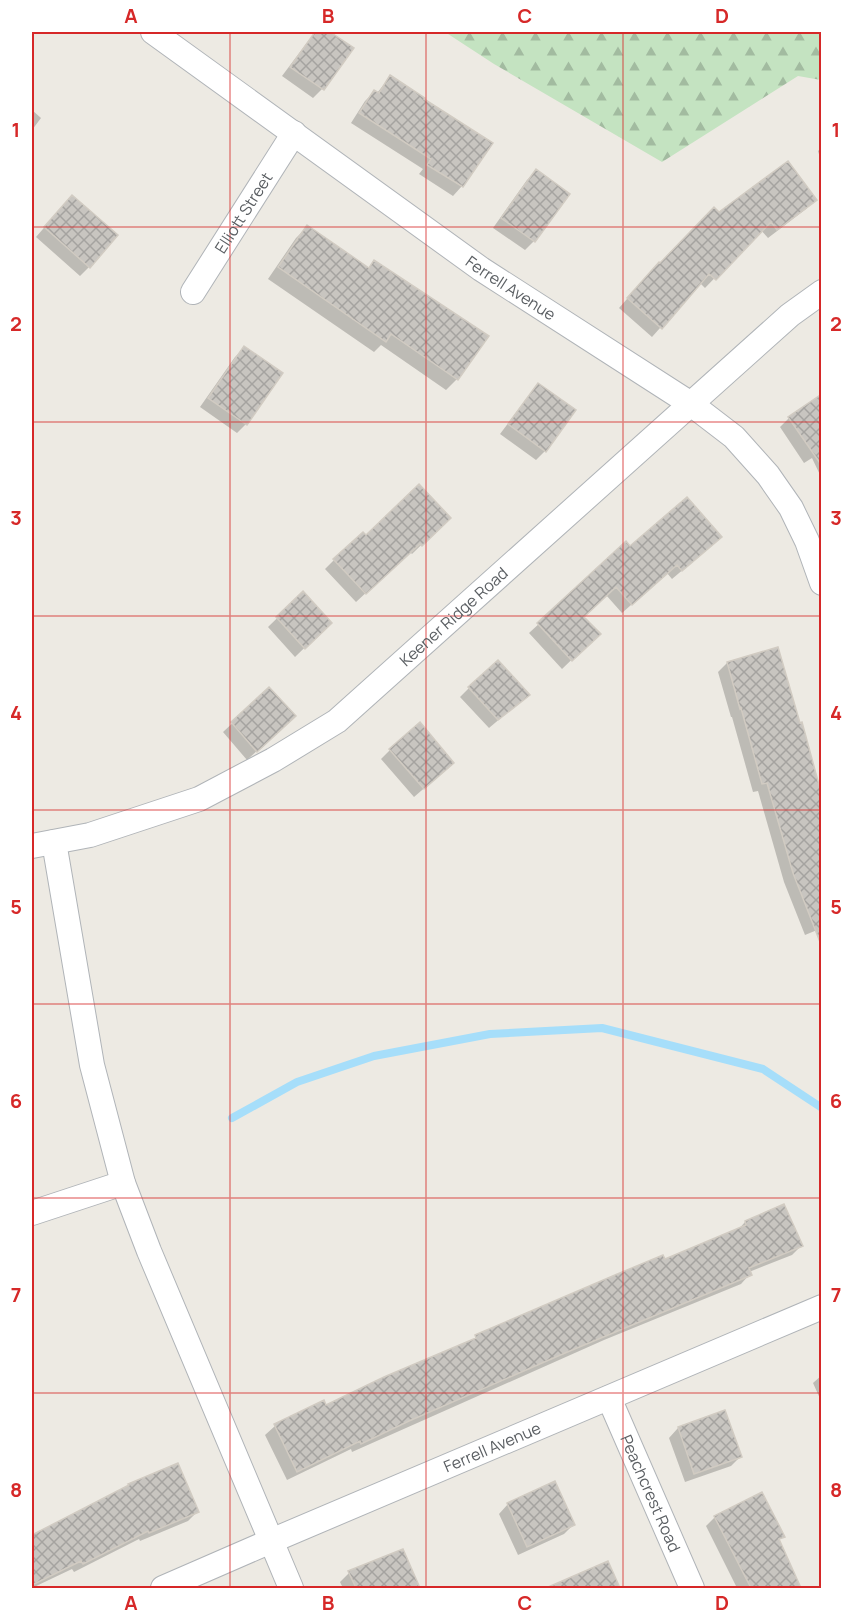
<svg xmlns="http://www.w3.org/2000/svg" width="853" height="1620" viewBox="0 0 853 1620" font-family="Manrope,sans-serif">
  <defs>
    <pattern id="forest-firs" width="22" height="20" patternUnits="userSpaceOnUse" patternTransform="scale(1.5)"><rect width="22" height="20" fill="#c4e3c1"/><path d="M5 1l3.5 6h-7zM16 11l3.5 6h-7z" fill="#a2bba0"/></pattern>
    <pattern id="building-cross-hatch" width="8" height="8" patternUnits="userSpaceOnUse" patternTransform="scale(1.5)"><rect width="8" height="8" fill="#c8c5c0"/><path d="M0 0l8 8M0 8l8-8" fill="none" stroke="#a5a3a0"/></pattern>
  </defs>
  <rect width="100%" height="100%" fill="#edeae3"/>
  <path fill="url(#forest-firs)" d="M445 32H821V80L798 76 662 162 494 64Z"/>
  <path fill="#0003" d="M315 32H327L352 49 322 89 313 98 282 76Z
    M390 77 422 100 491 144 462 186 453 196 419 174 423 169 351 123 365 101 374 92 377 93Z
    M32 110 41 118 32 130Z
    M822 147V164L818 151Z
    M536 171 534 241 525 250 493 228 527 180Z
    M815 200 806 209 768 238 761 230 705 288 700 283 652 337 619 308 650 273 719 214Z
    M63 206 89 267 80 276 36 237Z
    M307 227 367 269 374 262 487 336 457 379 446 390 381 345 374 352 268 279 296 238Z
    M244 348 246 424 237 433 200 407 235 357Z
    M539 385 545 451 536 460 500 434 530 394Z
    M822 396V479L812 458 804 463 780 427 789 418Z
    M449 518 412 554 410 552 356 602 325 569 334 560 366 537Z
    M626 544 630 548 711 546 672 579 667 573 622 613 606 595 582 617 589 643 562 669 529 633Z
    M303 593 330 623 295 657 268 627Z
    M727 663 822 800V928L805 935 784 882 758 791 753 792 732 717H731L718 672Z
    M469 688 528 695 489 728 460 697Z
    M269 689 285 725 247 760 223 732Z
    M390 750 443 772 414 797 381 759Z
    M745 1222 801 1246 792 1255 749 1272 750 1274 741 1284 604 1340 352 1452 351 1449 287 1480 265 1435 275 1426 323 1402 325 1407 470 1342 476 1337 664 1261 738 1230Z
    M822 1375V1403L813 1383Z
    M724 1412 740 1457 731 1466 685 1482 669 1438 678 1428Z
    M508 1504 573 1525 564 1534 518 1555 499 1514Z
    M197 1512 188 1521 140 1541 139 1539 74 1572 72 1569 32 1588V1529L35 1535Z
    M715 1517 783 1536 778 1541 800 1588H737L706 1526Z
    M403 1551 418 1588H343L340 1582 349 1573Z
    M607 1563 619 1588H556L560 1584Z"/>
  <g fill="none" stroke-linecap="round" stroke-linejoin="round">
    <path stroke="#a6defa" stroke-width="8" d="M232 1118 297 1082 374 1056 490 1034 602 1028 763 1069 822 1108"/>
  </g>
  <path fill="url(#building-cross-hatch)" stroke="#d1cbc2" stroke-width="1.5" d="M315 32H330L354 48 324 90 290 67Z
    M390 75 425 98 424 99 493 143 463 187 427 165 431 159 359 113 374 90 379 93Z
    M788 161 817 200 777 230 771 222 716 280 709 274 662 329 627 298 659 262 660 263 714 207 719 212Z
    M536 169 570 194 535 242 501 218Z
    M72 195 118 235 90 268 44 227Z
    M307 225 369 268 374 260 489 336 458 380 391 334 386 342 278 267Z
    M244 346 283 373 247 425 208 398Z
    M538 383 576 410 546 452 508 424Z
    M822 394V466L788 417Z
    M419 484 451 518 422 546 420 544 366 594 333 559 363 532 366 535Z
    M687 497 722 537 682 571 677 565 632 605 616 587 584 617 601 634 572 661 537 623 626 541 630 546Z
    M303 591 332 623 305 649 276 617Z
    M778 647 800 723 802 722 822 796 820 942 793 873 767 783 762 784 741 708 740 709 727 662Z
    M498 660 530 695 498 720 468 687Z
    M269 687 296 716 257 752 231 722Z
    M420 722 454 763 424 789 389 749Z
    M784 1204 803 1246 749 1268 752 1275 565 1353 409 1421 361 1444 360 1441 297 1472 274 1424 324 1400 326 1405 384 1377 476 1338 475 1335 615 1275 663 1255 665 1259 746 1225 745 1221Z
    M725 1410 742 1457 694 1474 678 1427Z
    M178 1463 199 1512 149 1533 148 1531 83 1564 81 1561 32 1585V1535L129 1485 128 1484Z
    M555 1481 575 1525 527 1547 507 1503Z
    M762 1492 785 1537 779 1539 801 1588H751L714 1516Z
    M403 1549 420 1588H356L348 1571Z
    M608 1561 620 1588H546Z"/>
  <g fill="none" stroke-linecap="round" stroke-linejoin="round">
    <defs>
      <g id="street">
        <path id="s1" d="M153 32 481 269 691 404 734 437 768 475 791 508 807 541 822 583"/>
        <path id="s2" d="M193 292 294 133"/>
        <path d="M54 842 92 1065 123 1183 149 1251 291 1588"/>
        <path id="s3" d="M32 846 90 835 199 799 273 760 337 721 790 315 822 292"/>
        <path d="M32 1213 123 1183"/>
        <path id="s4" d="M609 1398 692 1588"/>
        <path id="s5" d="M163 1588 271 1541 822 1307"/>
      </g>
    </defs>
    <use href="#street" stroke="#b0b4b8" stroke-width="26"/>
    <use href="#street" stroke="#fff" stroke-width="24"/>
  </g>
  <path fill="none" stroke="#d62828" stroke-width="1.5" stroke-opacity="0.55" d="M230 32V1588M426 32V1588M623 32V1588M32 227H822M32 422H822M32 616H822M32 810H822M32 1004H822M32 1198H822M32 1393H822"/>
  <g text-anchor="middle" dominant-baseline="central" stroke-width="5" stroke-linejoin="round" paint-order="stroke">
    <g font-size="16" fill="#5b5f63" stroke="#fff">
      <text stroke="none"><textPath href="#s2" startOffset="94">Elliott Street</textPath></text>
      <text stroke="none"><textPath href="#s1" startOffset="440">Ferrell Avenue</textPath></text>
      <text stroke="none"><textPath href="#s3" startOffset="489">Keener Ridge Road</textPath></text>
      <text stroke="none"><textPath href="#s5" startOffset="358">Ferrell Avenue</textPath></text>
      <text stroke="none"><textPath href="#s4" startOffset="104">Peachcrest Road</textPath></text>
    </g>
  </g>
  <rect width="853" height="1620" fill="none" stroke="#ffffff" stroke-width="66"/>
  <rect x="33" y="33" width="787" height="1554" fill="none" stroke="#d62828" stroke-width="2"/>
  <g font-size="20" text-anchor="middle" font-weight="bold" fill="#d62828">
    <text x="131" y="23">A</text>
    <text x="328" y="23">B</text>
    <text x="525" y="23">C</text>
    <text x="722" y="23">D</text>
    <text x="16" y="137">1</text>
    <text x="836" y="137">1</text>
    <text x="16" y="331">2</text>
    <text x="836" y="331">2</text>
    <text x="16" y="525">3</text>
    <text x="836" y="525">3</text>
    <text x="16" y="720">4</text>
    <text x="836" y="720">4</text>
    <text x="16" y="914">5</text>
    <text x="836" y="914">5</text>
    <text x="16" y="1108">6</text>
    <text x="836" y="1108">6</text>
    <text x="16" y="1302">7</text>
    <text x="836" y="1302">7</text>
    <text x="16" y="1497">8</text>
    <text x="836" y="1497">8</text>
    <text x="131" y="1610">A</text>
    <text x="328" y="1610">B</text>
    <text x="525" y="1610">C</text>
    <text x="722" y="1610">D</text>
  </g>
</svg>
